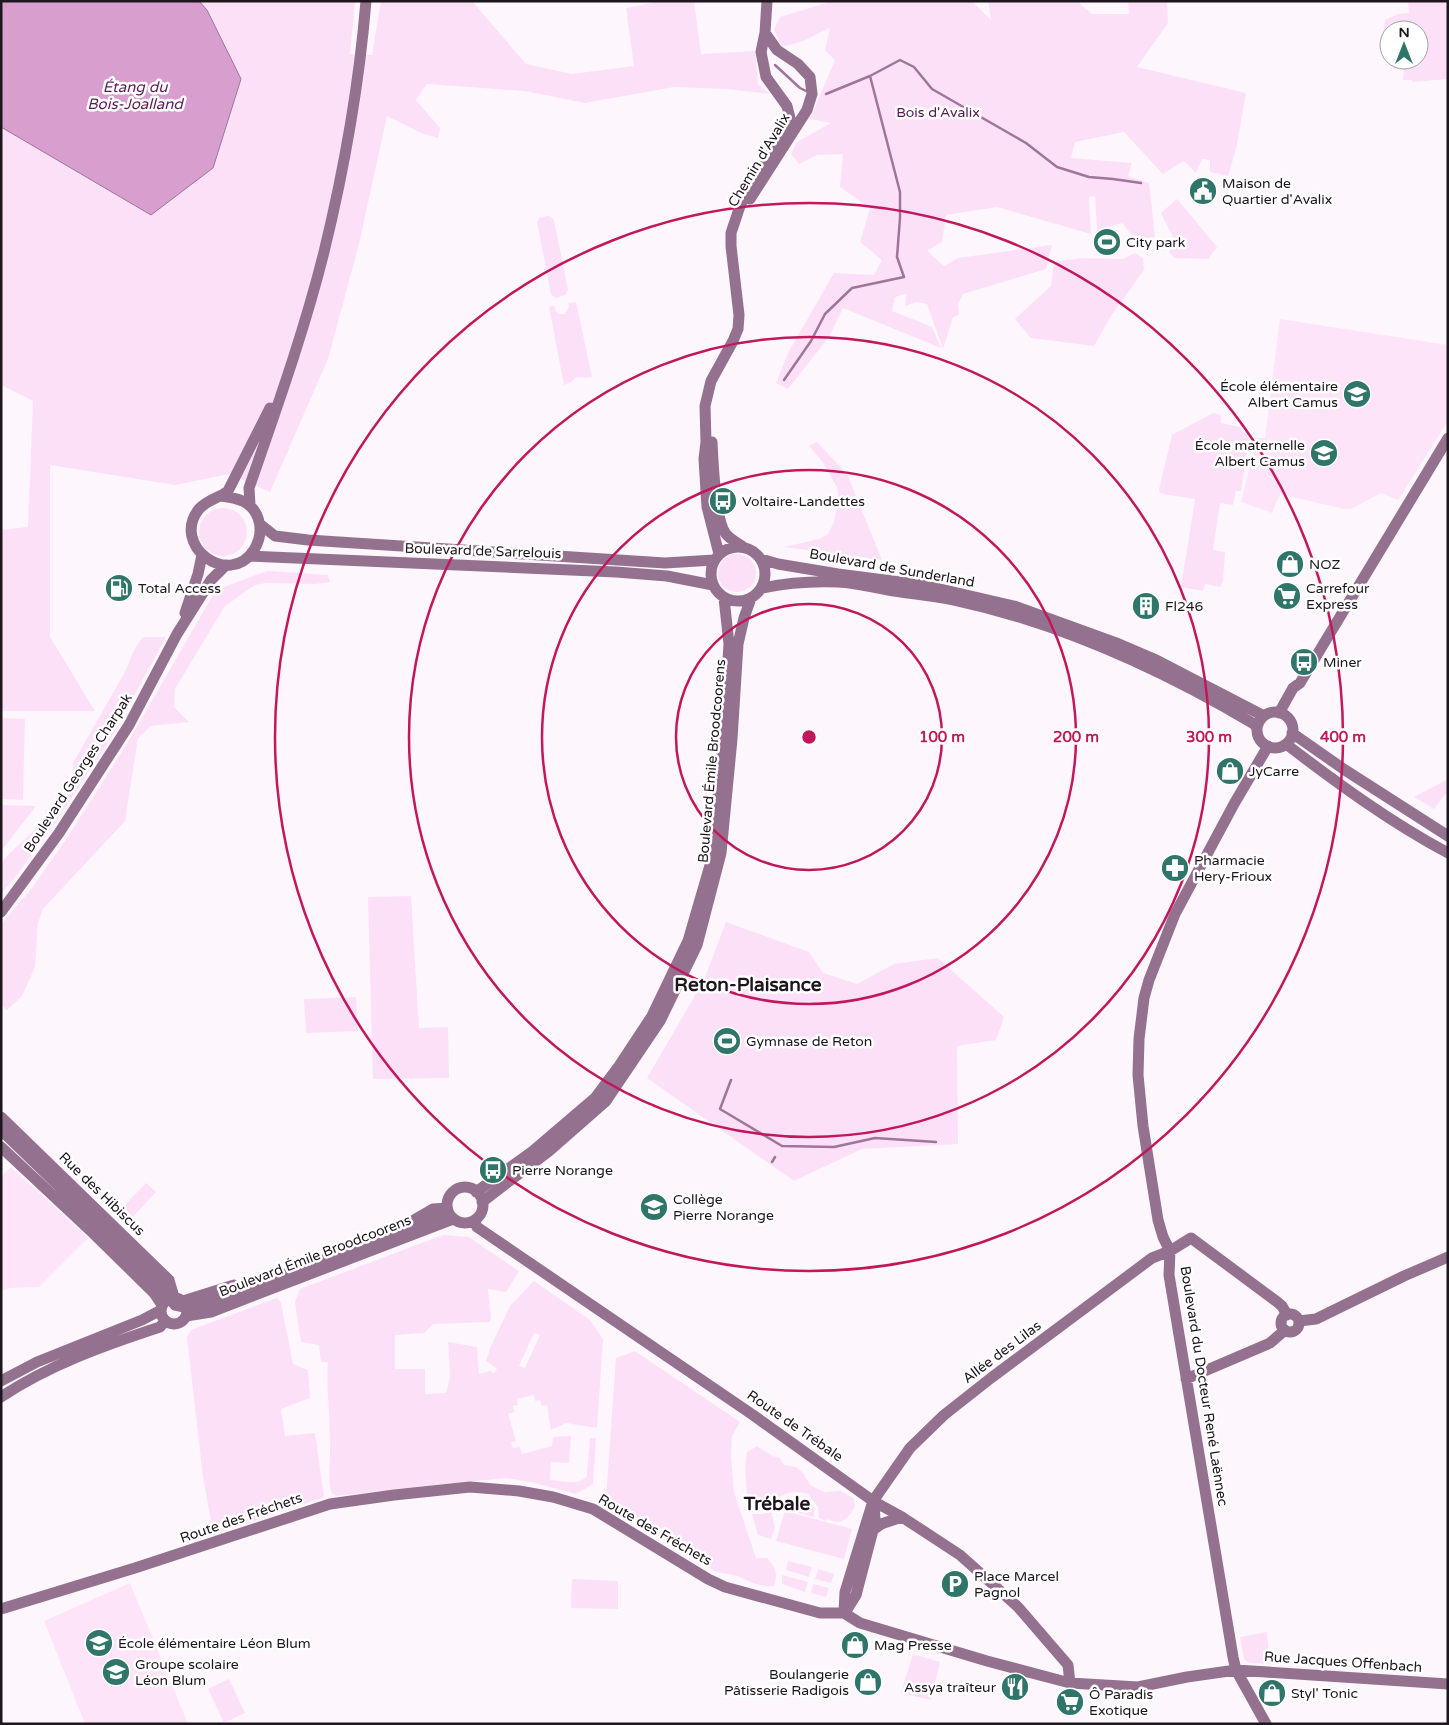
<svg xmlns="http://www.w3.org/2000/svg" width="1449" height="1725" viewBox="0 0 1449 1725" font-family="'Varela Round',sans-serif">
  <rect width="100%" height="100%" fill="#fdf6fc"/>
  <path fill="#fee4f9" d="M1280 319 1448 345V421L1398 500 1381 493 1351 509H1344L1280 494 1272 513 1241 502 1257 438H1265Z
    M11 1167 88 1238 39 1287 9 1288 1 1291V1177Z
    M130 1583 188 1724H85L44 1621Z"/>
  <path fill="#fce0f8" fill-rule="evenodd" d="M199 1H355L350 54 372 55 381 1H472L526 64 572 74 634 66 626 8 662 1H694L701 54 755 51 758 85 770 94 726 89 674 87 585 103 525 91 427 84 416 100 440 128 438 138 421 133 387 116 359 244 328 359 270 492 229 474 175 485 50 465V637L95 711H1V530L28 527 33 401 1 385V127L151 215 213 168 241 79 207 10Z
    M826 1H972L991 20 988 1H1077L1092 14H1129L1128 1H1167L1168 23 1137 67 1246 93 1236 149 1228 176 1210 172V160L1202 159 1196 173 1184 161 1163 174 1124 132 1075 142 1071 158 1132 163 1128 176 1149 183 1155 237 1136 240 1122 223 1097 231 1095 196 1089 197 1091 234 997 207 946 215 942 242 927 251 944 266 958 258 1052 245 1046 269 963 294 958 304 959 315 953 317 943 349 927 304 917 302 905 306 906 294 895 297 892 311 932 327 941 348 843 308 829 337 788 389 776 383 789 351 834 273 874 275 882 260 860 242 870 208 840 187 843 154 817 155 799 164 791 154 797 142 831 123 810 119 835 60 825 50 830 28 803 41 782 47 774 30 780 17 826 3Z
    M1408 1H1448V79L1413 82 1412 80H1403L1404 70 1393 68 1394 60H1419V30H1389V35L1383 34 1385 20 1398 14 1409 13Z
    M1177 199 1217 247 1208 259 1175 258 1169 252 1174 239 1161 213Z
    M549 216 554 220 568 290 565 295 555 298 551 294 537 222 539 218Z
    M1094 235H1120V250L1093 249Z
    M1135 253 1143 258 1144 270 1111 316 1094 346 1031 338 1015 319 1051 286 1054 262 1082 258 1123 259Z
    M576 302 592 377C586 379 581 376 575 378L571 382 564 385 549 307 554 306 556 311 560 314H565L569 307 568 303Z
    M1213 413 1221 415V423L1240 427 1249 439 1241 491H1236L1233 505 1220 503 1213 550 1225 552 1223 581 1220 587 1205 584 1203 591 1181 587 1195 499 1162 494 1160 493 1159 489 1172 435Z
    M817 442 847 474 882 560 784 547 819 539 828 534 834 522 839 500 837 487 822 461 809 446Z
    M199 532a24 24 0 1 1 48 0a24 24 0 1 1-48 0Z
    M718 573a19 19 0 1 1 38 0a19 19 0 1 1-38 0Z
    M267 571 328 575 330 582 316 584 266 583 255 585 225 606 175 689 174 707 189 722 151 726 138 738 125 821 43 909 38 923 35 967 22 996 7 1010 1 1005V924L29 892 65 841 125 747 216 590Z
    M143 637H166L114 733 55 823 10 884 1 893V864L8 855 38 827 49 807 59 803 73 780V763L125 672 135 648Z
    M1 718 25 719 23 800 1 799Z
    M1448 779V791L1434 809 1414 797Z
    M1 805 36 806 1 851Z
    M411 896 419 1028 448 1027 449 1078 373 1079 368 897Z
    M726 922 809 952 823 973 857 984 894 964 938 958 1004 1017 996 1040 957 1046 958 1144 862 1149 794 1181 647 1078 704 980Z
    M356 997 358 1031 306 1033 304 999Z
    M146 1183 156 1192 133 1217 123 1207Z
    M443 1235 469 1237 519 1271 506 1292 488 1289 491 1319 489 1322 433 1324 424 1333 395 1335V1369H425V1394L446 1393 450 1378 448 1342 477 1347 479 1374 490 1371 494 1373 497 1369 486 1361 491 1346 510 1306 534 1281 590 1320 603 1339 597 1428 566 1423 551 1430 547 1405 542 1406 540 1400 535 1401 534 1395 517 1399 518 1405 513 1406 514 1412 508 1414 516 1441 511 1442 513 1448 520 1447 522 1454 552 1446 553 1437 571 1436 569 1463 551 1462 550 1480C563 1481 579 1486 587 1476L590 1438H596L593 1484 576 1494 531 1482 506 1478 404 1488 336 1496 331 1492C327 1474 331 1458 330 1441 330 1415 326 1389 328 1362H321L319 1345 301 1342 295 1302 300 1289ZM534 1333 540 1335 525 1368 519 1366Z
    M277 1298 281 1303 293 1364 308 1370 310 1398 281 1409 285 1436 315 1433 324 1497 228 1530 213 1532 203 1477 187 1337 191 1330Z
    M635 1351 740 1422 732 1436 731 1457 734 1492 756 1558H767C776 1568 778 1573 774 1586 756 1589 745 1576 728 1574 722 1573 719 1573 713 1570L610 1506 606 1499 616 1358Z
    M757 1446 773 1456 780 1458 784 1465 796 1467 803 1473 810 1485 824 1492 841 1491 853 1498 855 1506C849 1518 841 1527 828 1519L826 1521 819 1518 818 1507 808 1494C803 1493 797 1491 792 1492 773 1496 774 1510 748 1507L745 1467 747 1452Z
    M796 1497 806 1500 814 1509V1517L776 1507 785 1501Z
    M771 1511 775 1527 771 1539 758 1535 752 1514H762Z
    M785 1511 852 1529 844 1559 776 1541Z
    M788 1561 812 1567 809 1577 786 1570Z
    M818 1569 834 1574 831 1583 815 1579Z
    M782 1575 808 1582 805 1592 782 1584Z
    M572 1579 618 1581V1609L571 1608Z
    M813 1584 829 1588 826 1597 811 1593Z
    M1267 1632 1270 1664 1249 1663 1244 1659 1240 1637Z
    M913 1654 940 1662 931 1700 901 1693Z
    M229 1679 245 1713 224 1723 208 1689Z"/>
  <path fill="#d79ece" stroke="#9f7599" d="M1 1H199L207 10 241 79 213 168 151 215 1 127Z"/>
  <g fill="none" stroke-linecap="round" stroke-linejoin="round">
    <path stroke="#9f7599" stroke-width="2.5" d="M775 65 800 88 806 91
      M826 94 870 76
      M784 380 811 341 825 314 852 288 904 277 897 257 900 218V192L870 76 900 60 914 67 932 89 1026 143 1057 167 1089 177 1113 179 1141 183
      M731 1080 720 1109 782 1146 834 1147 875 1138 936 1142
      M772 1162 775 1157"/>
    <path stroke="#957190" stroke-width="11" d="M750 199 807 110 812 94 810 77 798 64 777 50 765 33
      M712 442C713 461 715 521 726 534 730 539 737 543 742 546
      M221 496C237 498 252 501 258 518 262 529 260 540 254 550 229 589 170 545 199 509 207 500 219 498 228 491L270 408
      M250 505 249 488C276 410 304 332 324 252 344 170 359 86 366 1
      M261 525 275 536 308 540 665 563 714 560
      M711 574a27 27 0 1 1 54 0a27 27 0 1 1-54 0Z
      M719 554 707 507 704 459 706 442 705 406 711 381 733 341 738 329 739 315 731 246V233L740 206 751 184 786 130 790 118 787 106 766 77 761 52 765 33 767 1
      M250 556 616 572 667 576 713 585
      M761 559 778 564 838 574 923 585 1014 606 1119 644 1154 659 1264 716
      M762 588C786 583 813 581 838 582 856 583 876 588 894 591 914 594 934 596 954 600 1061 623 1161 669 1254 724L1257 728
      M185 613 198 574 202 555
      M1257 730a18 18 0 1 1 36 0a18 18 0 1 1-36 0Z
      M1279 713 1293 688 1300 683 1448 438
      M1292 733 1345 770 1448 836
      M1286 744C1337 783 1390 822 1448 853
      M1 912 59 833 129 725 177 634 211 580 226 565
      M1 1117 169 1280 174 1297
      M1 1130 150 1274 175 1305 189 1308 278 1277 437 1217 449 1214
      M1 1147 94 1234 154 1293 162 1305
      M447 1205a18 18 0 1 1 36 0a18 18 0 1 1-36 0Z
      M476 1192 533 1151 595 1098 619 1066 652 1016 688 941 713 855 723 739 729 644 724 598
      M482 1202 549 1151 606 1101 660 1021 697 945 721 853 732 739 738 644 744 618 751 598
      M414 1220 433 1209 447 1208
      M474 1221 477 1227 753 1415 873 1501 902 1517 960 1555 1018 1607 1068 1665 1070 1683
      M161 1311a13 13 0 1 1 26 0a13 13 0 1 1-26 0Z
      M183 1301 234 1285
      M1281 1323a9 9 0 1 1 18 0a9 9 0 1 1-18 0Z
      M186 1316 211 1312 453 1219
      M1299 1321 1316 1319 1404 1276 1448 1257
      M1186 1379 1270 1343 1285 1330
      M1 1381 37 1362 142 1320 161 1310
      M1 1397C49 1365 105 1345 160 1327L165 1321
      M873 1530 881 1524 902 1517
      M1 1609 135 1568 330 1504 394 1495 470 1487 519 1491 553 1497 593 1509 708 1579 725 1587 820 1613H844L860 1623 987 1661 1070 1683 1138 1687 1187 1677 1236 1670 1448 1684
      M846 1611 856 1595 873 1530 875 1519 874 1505
      M844 1613 845 1592 873 1501 910 1448 944 1415 991 1378 1152 1258 1170 1251 1191 1238 1276 1301 1282 1306 1287 1315
      M1266 1724 1236 1670 1233 1657 1169 1275 1170 1251 1163 1237 1158 1220 1143 1126 1138 1075 1139 1039 1144 998 1149 980 1175 914 1234 804 1268 746"/>
  </g>
  <g fill="none" stroke="#c2185b" stroke-width="2.5">
    <circle cx="809" cy="737" r="133"/>
    <circle cx="809" cy="737" r="267"/>
    <circle cx="809" cy="737" r="400"/>
    <circle cx="809" cy="737" r="534"/>
  </g>
  <defs>
    <symbol id="civic-disc" viewBox="-11 -11 22 22"><circle r="9.5" fill="#2f756a" stroke="#fff"/><path d="M-.6-6.5H3V-4.5H.6V-3L4-1V1h2V6H-6V1h2V-1L-.6-3ZM-1.2 2.5V6h2.4V2.5Z" fill="#fff"/></symbol>
    <symbol id="stadium-disc" viewBox="-11 -11 22 22"><circle r="9.5" fill="#2f756a" stroke="#fff"/><path d="M0-5a6.5 5 0 1 0 0 10a6.5 5 0 1 0 0-10ZM-3.5-1.8h7v3.6h-7Z" fill="#fff"/></symbol>
    <symbol id="school-disc" viewBox="-11 -11 22 22"><circle r="9.5" fill="#2f756a" stroke="#fff"/><path d="M0-5L7-2L0 1L-7-2ZM-4 1L0 2.5L4 1V4Q0 6-4 4Z" fill="#fff"/></symbol>
    <symbol id="bus-disc" viewBox="-11 -11 22 22"><circle r="9.5" fill="#2f756a" stroke="#fff"/><path d="M-5-6H5V4H4V6H2V4H-2V6H-4V4H-5ZM-3.5-4V0h7V-4ZM-3.5 1.2v1.5H-2V1.2ZM2 1.2v1.5H3.5V1.2Z" fill="#fff"/></symbol>
    <symbol id="shop-disc" viewBox="-11 -11 22 22"><circle r="9.5" fill="#2f756a" stroke="#fff"/><path d="M-5-2.5h2.3a2.7 3.5 0 0 1 5.4 0H5L5.5 6h-11ZM-1.5-2.5h3a1.5 2.3 0 0 0-3 0Z" fill="#fff"/></symbol>
    <symbol id="fuel-disc" viewBox="-11 -11 22 22"><circle r="9.5" fill="#2f756a" stroke="#fff"/><path d="M-5.5-6h7V0h2V4h1.3V-2.5L3-4.5l.8-.8L6-3V5H2.5V1h-1V6h-7ZM-4.2-4.7v3.2H.2V-4.7Z" fill="#fff"/></symbol>
    <symbol id="supermarket-disc" viewBox="-11 -11 22 22"><circle r="9.5" fill="#2f756a" stroke="#fff"/><path d="M-6-5.5h2.5l.6 2H6L4.5 2H-2.5L-4.4-4H-6ZM-1.5 3.2a1.3 1.3 0 1 0 .1 0ZM3 3.2a1.3 1.3 0 1 0 .1 0Z" fill="#fff"/></symbol>
    <symbol id="building-disc" viewBox="-11 -11 22 22"><circle r="9.5" fill="#2f756a" stroke="#fff"/><path d="M-4-6H4V6H1V3H-1V6H-4ZM-2.5-4.3h1.7v1.8h-1.7ZM.8-4.3h1.7v1.8H.8ZM-2.5-1h1.7V.8h-1.7ZM.8-1h1.7V.8H.8Z" fill="#fff"/></symbol>
    <symbol id="pharmacy-disc" viewBox="-11 -11 22 22"><circle r="9.5" fill="#2f756a" stroke="#fff"/><path d="M-2-6h4v4h4v4h-4v4h-4v-4h-4v-4h4Z" fill="#fff"/></symbol>
    <symbol id="parking-disc" viewBox="-11 -11 22 22"><circle r="9.5" fill="#2f756a" stroke="#fff"/><path d="M-3.5-5.5H1a3.5 3.5 0 0 1 0 7H-1V5.5H-3.5ZM-1-3.4V-.6H.8a1.4 1.4 0 0 0 0-2.8Z" fill="#fff"/></symbol>
    <symbol id="restaurant-disc" viewBox="-11 -11 22 22"><circle r="9.5" fill="#2f756a" stroke="#fff"/><path d="M-5-6h1v4h1v-4h1v4h1v-4h1v5L-1.5 .5V6h-2V.5L-5-1ZM5-6V6H3V1.5H1.5Q1.5-4 5-6Z" fill="#fff"/></symbol>
  </defs>
  <g fill-rule="evenodd">
    <use href="#civic-disc" x="1187" y="175" width="32" height="32"/>
    <use href="#stadium-disc" x="1091" y="226" width="32" height="32"/>
    <use href="#school-disc" x="1341" y="378" width="32" height="32"/>
    <use href="#school-disc" x="1308" y="437" width="32" height="32"/>
    <use href="#bus-disc" x="707" y="485" width="32" height="32"/>
    <use href="#shop-disc" x="1274" y="548" width="32" height="32"/>
    <use href="#fuel-disc" x="103" y="572" width="32" height="32"/>
    <use href="#supermarket-disc" x="1271" y="580" width="32" height="32"/>
    <use href="#building-disc" x="1130" y="590" width="32" height="32"/>
    <use href="#bus-disc" x="1288" y="646" width="32" height="32"/>
    <use href="#shop-disc" x="1214" y="755" width="32" height="32"/>
    <use href="#pharmacy-disc" x="1159" y="852" width="32" height="32"/>
    <use href="#stadium-disc" x="711" y="1025" width="32" height="32"/>
    <use href="#bus-disc" x="477" y="1154" width="32" height="32"/>
    <use href="#school-disc" x="638" y="1191" width="32" height="32"/>
    <use href="#parking-disc" x="939" y="1568" width="32" height="32"/>
    <use href="#school-disc" x="83" y="1627" width="32" height="32"/>
    <use href="#shop-disc" x="839" y="1629" width="32" height="32"/>
    <use href="#school-disc" x="100" y="1656" width="32" height="32"/>
    <use href="#shop-disc" x="852" y="1666" width="32" height="32"/>
    <use href="#restaurant-disc" x="999" y="1671" width="32" height="32"/>
    <use href="#shop-disc" x="1256" y="1677" width="32" height="32"/>
    <use href="#supermarket-disc" x="1054" y="1686" width="32" height="32"/>
  </g>
  <g text-anchor="middle" dominant-baseline="central" stroke-width="5" stroke-linejoin="round" paint-order="stroke">
    <g font-size="14" fill="#591653" stroke="#fff">
      <text x="938" y="112">Bois d'Avalix</text>
    </g>
    <g font-size="14" fill="#1d161c" stroke="#fff">
      <text transform="translate(759 160) rotate(-59)">Chemin d'Avalix</text>
      <text transform="translate(483 551) rotate(2)">Boulevard de Sarrelouis</text>
      <text transform="translate(892 568) rotate(10)">Boulevard de Sunderland</text>
      <text transform="translate(712 761) rotate(-85)">Boulevard Émile Broodcoorens</text>
      <text transform="translate(78 773) rotate(-57)">Boulevard Georges Charpak</text>
      <text transform="translate(102 1194) rotate(44)">Rue des Hibiscus</text>
      <text transform="translate(315 1256) rotate(-21)">Boulevard Émile Broodcoorens</text>
      <text transform="translate(1002 1352) rotate(-37)">Allée des Lilas</text>
      <text transform="translate(1204 1386) rotate(81)">Boulevard du Docteur René Laënnec</text>
      <text transform="translate(795 1426) rotate(35)">Route de Trébale</text>
      <text transform="translate(241 1518) rotate(-19)">Route des Fréchets</text>
      <text transform="translate(655 1530) rotate(30)">Route des Fréchets</text>
      <text transform="translate(1343 1662) rotate(4)">Rue Jacques Offenbach</text>
    </g>
    <g font-size="14" fill="#1d161c" stroke="#fff" text-anchor="start">
      <text x="1222" y="183">Maison de<tspan x="1222" dy="16">Quartier d'Avalix</tspan></text>
      <text x="1126" y="242">City park</text>
      <text x="1338" y="386" text-anchor="end">École élémentaire<tspan x="1338" dy="16">Albert Camus</tspan></text>
      <text x="1305" y="445" text-anchor="end">École maternelle<tspan x="1305" dy="16">Albert Camus</tspan></text>
      <text x="742" y="501">Voltaire-Landettes</text>
      <text x="1309" y="564">NOZ</text>
      <text x="138" y="588">Total Access</text>
      <text x="1306" y="588">Carrefour<tspan x="1306" dy="16">Express</tspan></text>
      <text x="1165" y="606">Fl246</text>
      <text x="1323" y="662">Miner</text>
      <text x="1249" y="771">JyCarre</text>
      <text x="1194" y="860">Pharmacie<tspan x="1194" dy="16">Hery-Frioux</tspan></text>
      <text x="746" y="1041">Gymnase de Reton</text>
      <text x="512" y="1170">Pierre Norange</text>
      <text x="673" y="1199">Collège<tspan x="673" dy="16">Pierre Norange</tspan></text>
      <text x="974" y="1576">Place Marcel<tspan x="974" dy="16">Pagnol</tspan></text>
      <text x="118" y="1643">École élémentaire Léon Blum</text>
      <text x="874" y="1645">Mag Presse</text>
      <text x="135" y="1664">Groupe scolaire<tspan x="135" dy="16">Léon Blum</tspan></text>
      <text x="849" y="1674" text-anchor="end">Boulangerie<tspan x="849" dy="16">Pâtisserie Radigois</tspan></text>
      <text x="996" y="1687" text-anchor="end">Assya traîteur</text>
      <text x="1291" y="1693">Styl' Tonic</text>
      <text x="1089" y="1694">Ô Paradis<tspan x="1089" dy="16">Exotique</tspan></text>
    </g>
    <g font-size="15" font-style="italic" fill="#5e1b58" stroke="#fff">
      <text x="135" y="87">Étang du<tspan x="135" dy="17">Bois-Joalland</tspan></text>
    </g>
    <g font-size="19" font-weight="bold" fill="#1d161c" stroke="#fff">
      <text x="748" y="985">Reton-Plaisance</text>
      <text x="777" y="1504">Trébale</text>
    </g>
  </g>
  <circle cx="809" cy="737" r="8" fill="#c2185b" stroke="#fff" stroke-width="2.5"/>
  <g font-size="15" text-anchor="middle" font-weight="bold" fill="#c2185b" stroke="#fff" stroke-width="5" stroke-linejoin="round" paint-order="stroke">
    <text x="942" y="742">100 m</text>
    <text x="1076" y="742">200 m</text>
    <text x="1209" y="742">300 m</text>
    <text x="1343" y="742">400 m</text>
  </g>
  <rect width="1449" height="1725" fill="none" stroke="#1d161c" stroke-width="5"/>
  <g transform="translate(1404 45)"><circle r="24" fill="#ffffff" stroke="#a5a2a4"/>
  <path d="M0-4L9 19L0 12L-9 19Z" fill="#2f756a"/>
  <text y="-8" font-size="14" font-weight="bold" text-anchor="middle" fill="#1d161c">N</text>
  </g>
</svg>
